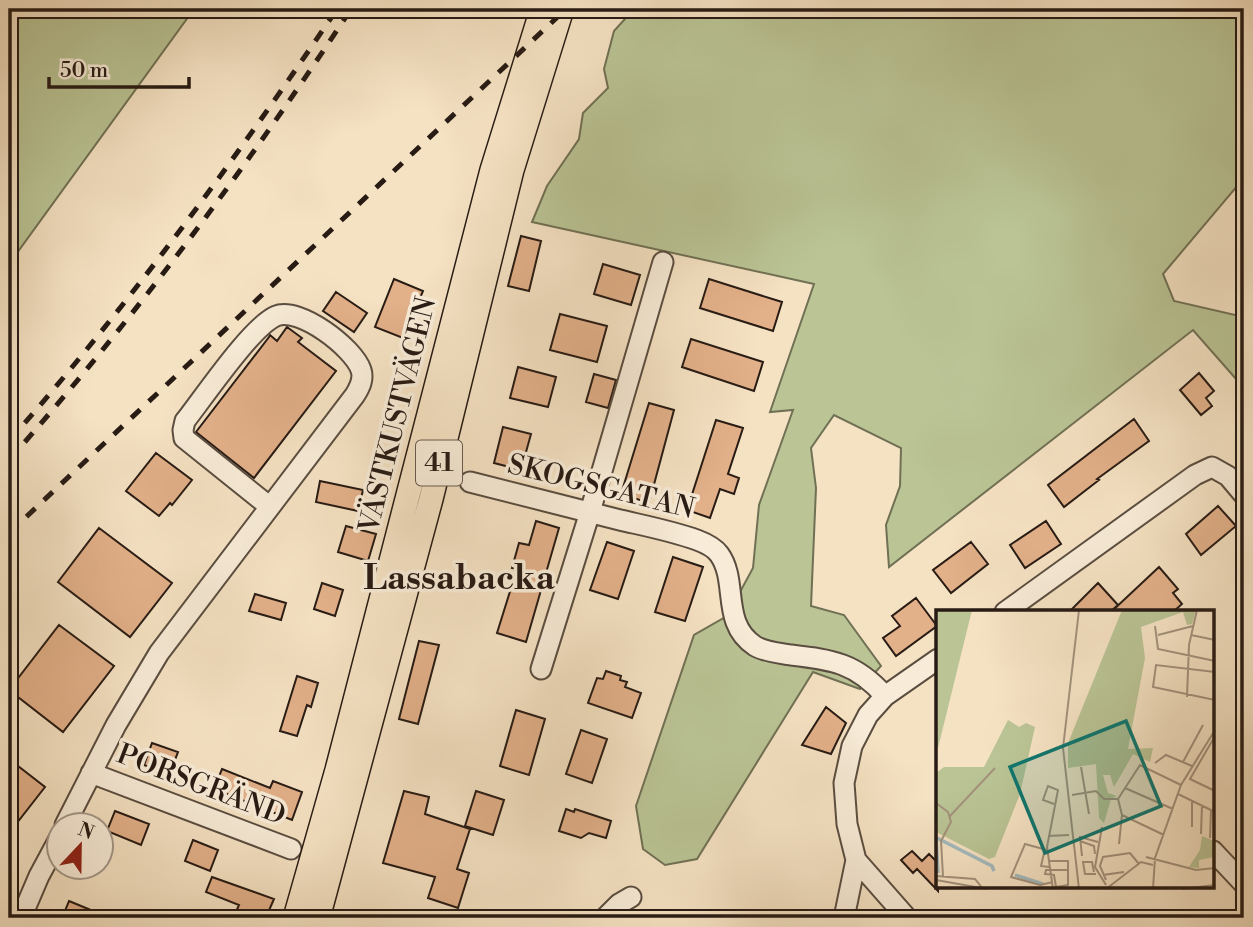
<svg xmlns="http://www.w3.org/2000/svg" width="1253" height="927" viewBox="0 0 1253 927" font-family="'Libre Bodoni',serif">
  <rect width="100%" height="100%" fill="#f5e2c3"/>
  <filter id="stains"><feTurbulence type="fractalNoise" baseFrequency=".00286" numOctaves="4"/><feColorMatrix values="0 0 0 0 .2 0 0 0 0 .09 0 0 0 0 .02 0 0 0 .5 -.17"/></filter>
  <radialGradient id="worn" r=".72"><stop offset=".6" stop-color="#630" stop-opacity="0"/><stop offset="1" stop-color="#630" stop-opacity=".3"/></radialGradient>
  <path fill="#bac495" stroke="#707054" stroke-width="2" d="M9 9H194L9 264Z
    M634 9H1244V178L1163 274 1174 301 1244 317V388L1193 330 889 567 886 525 900 486 901 448 834 415 811 448 816 488 811 606 844 615 881 666 860 689 813 672 697 859 665 865 643 849 636 806 694 635 727 616 753 568 759 505 793 410 770 412 814 284 532 222 547 186 579 139 583 113 608 88 604 69 614 31Z"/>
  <path fill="#e2b089" stroke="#271b14" stroke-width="2" d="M521 236 541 241 529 291 508 286Z
    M603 264 640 275 631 305 594 294Z
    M394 279 423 291 403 338 375 327Z
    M709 279 782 302 773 331 700 308Z
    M336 292 367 313 354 332 323 311Z
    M560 314 607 326 597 362 550 350Z
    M287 327 302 338 298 342 336 371 254 478 196 432 269 337 270 335 277 341Z
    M691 339 763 362 754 391 682 367Z
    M518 367 556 377 548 407 510 398Z
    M1199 373 1214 391 1206 398 1212 406 1201 415 1180 390Z
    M594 374 616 380 608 408 586 402Z
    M649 403 674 410 649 503 621 494Z
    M1134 419 1149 441 1097 479 1099 480 1064 507 1048 485Z
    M716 420 743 428 728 474 739 478 734 494 720 489 710 518 687 510Z
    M503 427 531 434 521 470 494 463Z
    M156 453 192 480 172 505 170 503 159 516 126 491Z
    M320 481 363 490 358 511 316 502Z
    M1218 506 1236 526 1201 555 1186 534Z
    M536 521 559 528 526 642 497 633 517 569 512 568 519 543 529 545Z
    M1046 521 1061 544 1025 568 1010 545Z
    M346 526 376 534 368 561 338 552Z
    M99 528 172 583 130 637 58 582Z
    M607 542 634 551 618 599 590 590Z
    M971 542 988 564 951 593 933 570Z
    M673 557 703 567 685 621 655 612Z
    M1159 567 1178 589 1173 593 1182 604 1173 612H1111Z
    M322 583 343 590 335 616 314 609Z
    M1098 583 1118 605 1110 612H1069Z
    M255 594 286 603 281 620 249 611Z
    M916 598 937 626 896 656 883 638 900 626 892 616Z
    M59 625 114 666 63 732 9 690Z
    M419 641 439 645 418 724 399 719Z
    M606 671 621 676 620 680 627 682 625 687 641 693 632 718 588 703 597 678 603 679Z
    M297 676 318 683 311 707 307 705 297 736 280 731Z
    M826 707 846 723 831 754 802 745Z
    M516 710 545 719 529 775 500 766Z
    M581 730 607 739 592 783 566 774Z
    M152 743 178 752 169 775 144 765Z
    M9 759 45 787 9 833Z
    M222 769 270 788 273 781 302 792 292 820 214 789Z
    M404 791 429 797 425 814 470 829 457 869 469 873 458 908 428 898 435 877 383 863Z
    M476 791 504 800 493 835 465 826Z
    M566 809 574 812 575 809 611 821 606 838 589 833 581 838 559 831Z
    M115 811 149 824 141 845 107 831Z
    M193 840 218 850 210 871 185 861Z
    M912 851 922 861 929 854 938 863V891L917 869 913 873 901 860Z
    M212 877 274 899 267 915 262 913 260 918H245L235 914 239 905 206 892Z
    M69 901 110 918H62Z"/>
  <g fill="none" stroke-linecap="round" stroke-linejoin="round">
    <defs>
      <path id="minor" d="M470 482C520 495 570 507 620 520 646 526 672 531 697 540 705 543 714 547 719 554 739 581 720 623 755 646 765 652 780 653 791 655 833 660 856 663 885 696
        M1005 612 1195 475 1212 467 1228 476 1244 495
        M541 669 590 512 663 262
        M91 773 291 849
        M65 825 116 725 159 653 355 395C360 387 364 379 361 370 354 348 299 306 276 316 251 327 204 397 185 421L183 430 184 438 270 507
        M1213 851 1244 884
        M21 918 39 876 60 837
        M605 918 619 904 631 897
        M844 918 856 860
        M907 918 856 860 847 824 844 783 852 746 868 715 885 696 938 659"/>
      <path id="major" d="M295 918 337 770 492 170 542 9
        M318 918 431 499 512 170 562 9"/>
    </defs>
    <use href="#minor" stroke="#5a4d40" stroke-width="23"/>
    <use href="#major" stroke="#271b14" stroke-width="26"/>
    <use href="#minor" stroke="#f8ecd8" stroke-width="19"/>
    <use href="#major" stroke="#f5e2c3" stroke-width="23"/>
    <path stroke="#271b14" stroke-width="5" stroke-dasharray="12 12" stroke-linecap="butt" d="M9 441C128 306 236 159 337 9
      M9 460C134 319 248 166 351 9
      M9 533 566 9"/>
  </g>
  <g text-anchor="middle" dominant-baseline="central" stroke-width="7" stroke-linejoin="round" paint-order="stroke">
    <rect fill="#f8ecd8" stroke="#665a4f" stroke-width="2" x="416" y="440.5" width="46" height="45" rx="5"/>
    <g font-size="26" font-weight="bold" fill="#271b14">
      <text x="439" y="463">41</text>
    </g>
    <g font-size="28" fill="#271b14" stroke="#f8ecd8">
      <text transform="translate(398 415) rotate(-76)">VÄSTKUSTVÄGEN</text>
      <text transform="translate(601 487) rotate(14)">SKOGSGATAN</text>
      <text transform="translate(201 785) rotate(21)">PORSGRÄND</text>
    </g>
    <g font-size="35" font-weight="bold" fill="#271b14" stroke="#f8ecd8">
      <text x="459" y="578">Lassabacka</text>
    </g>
  </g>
  <g transform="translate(936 610)">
    <rect width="278" height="278" fill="#f5e2c3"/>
    <path d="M0 0H36L2 138H0ZM186 0H260L256 14 251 15 247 2 205 17 209 48 192 139 217 138 214 152 197 144 178 177 174 165H167L172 183 181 186 175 189 168 213 163 208 160 154 132 158V133ZM72 110 83 117 90 113 99 117 84 184 59 247 53 249 0 222V163L8 157H48ZM266 226 278 231V247L263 250V258L253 257 264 240Z" fill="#bac495"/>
    <path fill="none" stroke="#a3babf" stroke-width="3.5" d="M0 227 2 263M1 228 56 256 58 261M79 265 107 274"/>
    <path fill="none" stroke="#a3927d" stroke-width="2" d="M219 16 222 39 279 51M222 25 257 16M255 25 279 30M279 62 220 55 217 77 279 90M251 87 253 35 261 0M279 126 254 169 279 181M247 152 267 115M219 153 230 145 256 156M145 157 153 204M189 178 237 199M242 184 279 202M136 185 160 181 168 189H182M182 189 204 155 245 175M182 189 186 205 228 225M0 193 12 202 15 212 5 231 7 266M14 206 59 158M166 217 159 257 170 275M256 217V192M265 224 266 195M112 226 133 225M274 228 275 200M144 231 158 236 159 244M183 234 186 205M109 239 105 256 113 257M111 240 89 234 75 267 104 275 117 272M146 246 144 227 162 232M210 247 260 260 279 258M112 251H132V260H110L109 264 118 265 120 277 132 275V260M158 262 156 252H147L149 264H160M167 265 188 262M0 266 39 269 47 279M0 270 51 279M170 270 164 256 167 247 194 243 203 254M117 279 111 237 122 180 112 176 107 190 118 194M143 279 127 138 143 0M170 279 205 252 217 255M217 279 219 248 245 175 279 120M246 279 279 275"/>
    <path fill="#0f766e" fill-opacity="0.15" stroke="#0f766e" stroke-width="3.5" d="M190 111 225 196 109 243 74 157Z"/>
    <rect width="278" height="278" fill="none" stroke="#271b14" stroke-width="3.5"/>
  </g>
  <rect width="1253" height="927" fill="none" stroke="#f5e2c3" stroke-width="35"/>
  <rect x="10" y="10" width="1232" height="906" fill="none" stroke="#271b14" stroke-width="3.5"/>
  <rect x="18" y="18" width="1218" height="892" fill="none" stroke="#271b14" stroke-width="2"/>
  <g transform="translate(80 846) rotate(22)"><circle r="33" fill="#f8ecd8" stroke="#a4988a" stroke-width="2"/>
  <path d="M0-5L12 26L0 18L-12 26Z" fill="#8f2418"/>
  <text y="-10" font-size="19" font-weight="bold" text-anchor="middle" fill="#271b14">N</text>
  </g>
  <path d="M49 77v10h140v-10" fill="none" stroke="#271b14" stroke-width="3.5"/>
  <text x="60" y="77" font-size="21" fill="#271b14" stroke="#f8ecd8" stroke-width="5" paint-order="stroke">50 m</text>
  <rect width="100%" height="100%" filter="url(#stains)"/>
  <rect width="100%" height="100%" fill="url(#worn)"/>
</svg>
